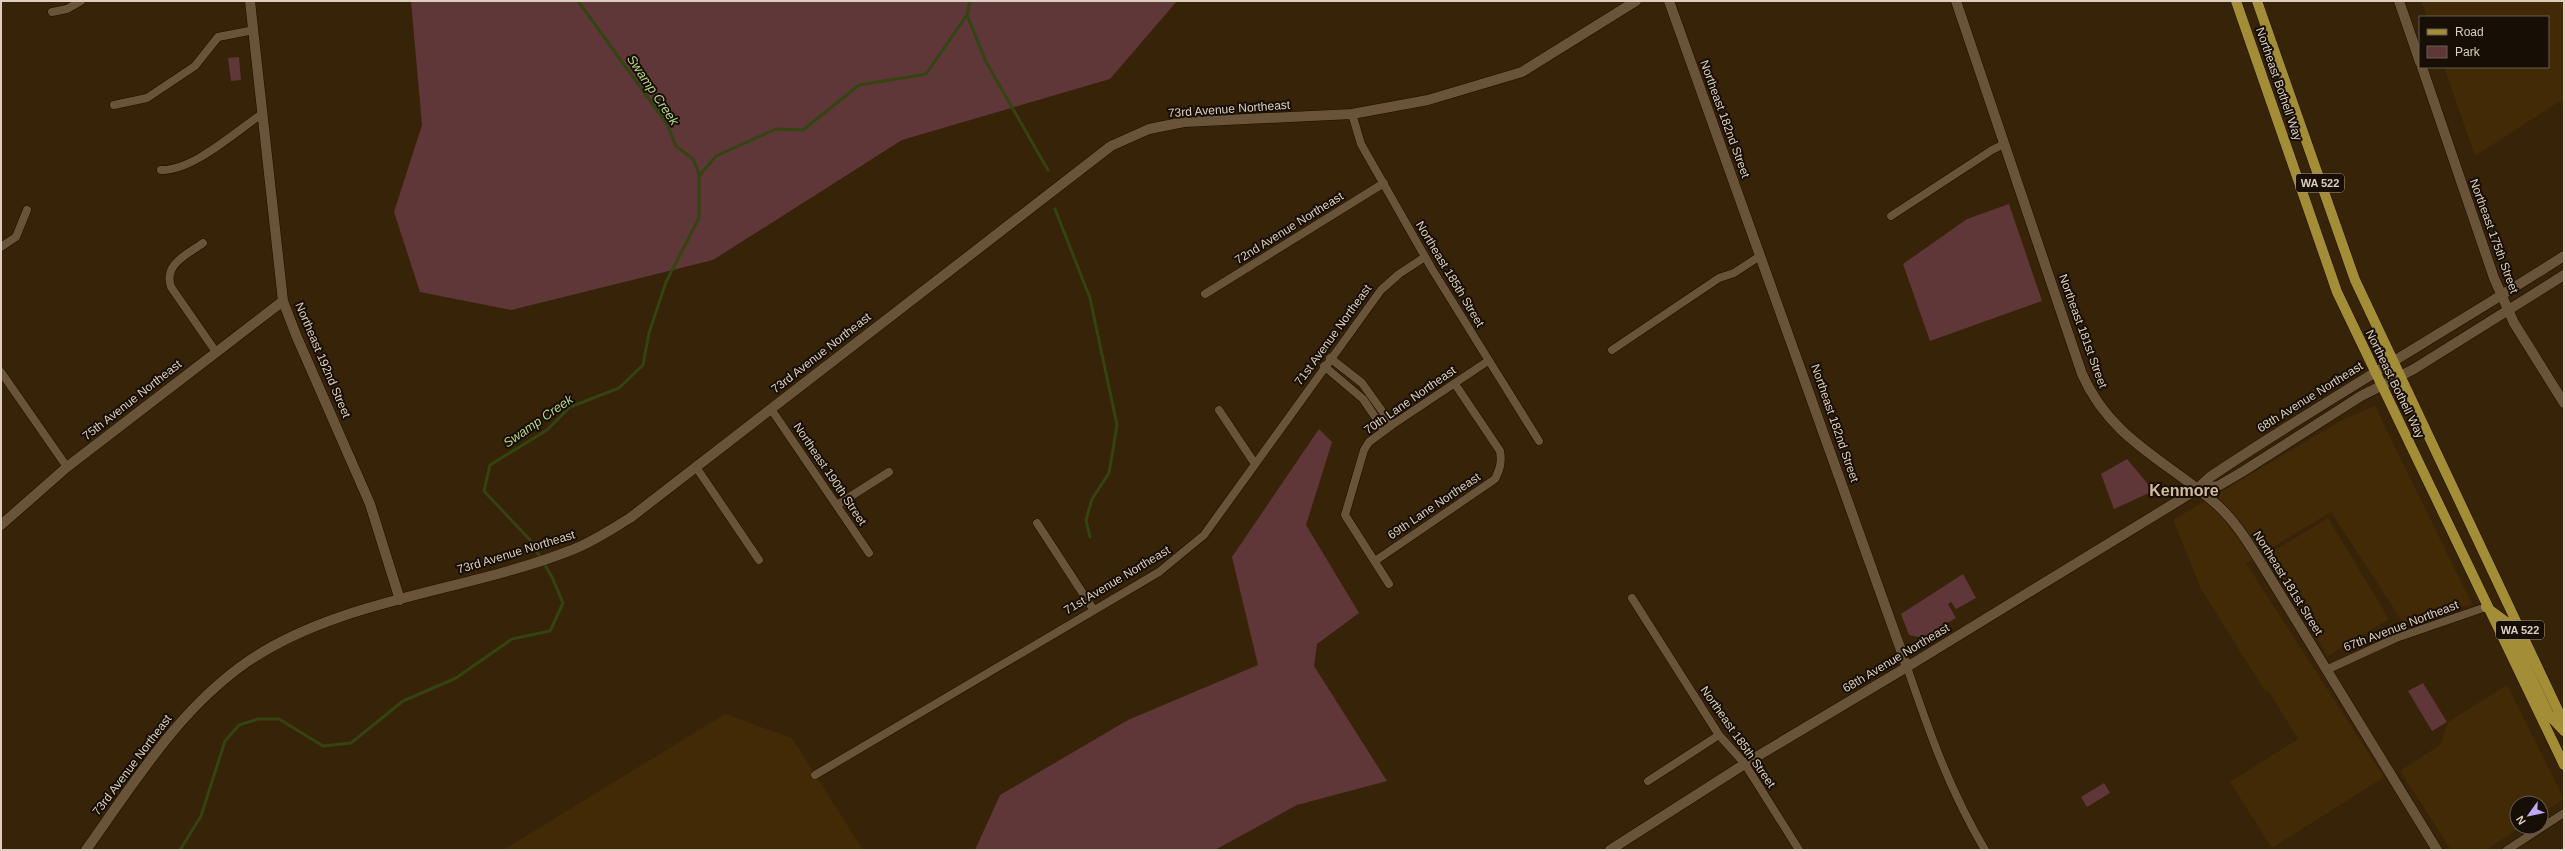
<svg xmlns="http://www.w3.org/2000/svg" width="2565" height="851" viewBox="0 0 2565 851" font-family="Arial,sans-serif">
  <rect width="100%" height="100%" fill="#372308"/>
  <path fill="#422a06" d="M2421 1H2564V108L2560 101 2475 156 2444 67H2548V17H2427Z
    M2375 406 2472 604 2404 624 2331 512 2246 563 2384 777 2272 848 2230 782 2298 739 2269 692 2263 688 2201 589 2173 520 2344 419Z
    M2328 518 2389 619 2328 656 2267 555Z
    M2507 685 2564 799 2541 814V803H2517V827H2521L2486 850H2451L2400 771 2440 745 2448 722Z
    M725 714 792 738 863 850H503Z"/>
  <path fill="#5f3738" d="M411 1H1177L1110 79 902 140 713 260 511 310 420 292 394 212 422 125Z
    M239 57 241 80 231 81 228 58Z
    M2009 204 2042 301 1930 341 1903 264 1967 219Z
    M1319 429 1332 442 1306 525 1359 613 1317 644 1314 666 1387 781 1297 805 1215 850H975L1000 795 1128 720 1258 665 1232 557Z
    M2127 459 2147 483 2151 492 2114 509 2101 474Z
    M1963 574 1976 598 1956 609 1951 602 1948 604 1956 618 1922 638 1909 635 1901 614Z
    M2423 683 2447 722 2432 731 2408 691Z
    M2104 783 2110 793 2087 807 2081 797Z"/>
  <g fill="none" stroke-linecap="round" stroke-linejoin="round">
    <path stroke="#341" stroke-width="3" d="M970 1 967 15 986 62 1048 170
      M699 176 716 156 776 129 803 130 859 85 926 74 967 15
      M1055 209 1090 298 1117 425 1109 473 1092 499 1086 520 1090 537
      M180 850 201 816 225 741 239 725 258 719H279L323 746 351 743 403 701 456 678 512 639 550 631 563 603 552 577 530 540 484 491 490 465 547 430 570 407 619 388 643 365 649 333 666 282 699 218V174L693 159 676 146 667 124 578 1"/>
    <defs>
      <path id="street" d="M52 12 67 9 81 1
        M114 105 147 98 195 66 218 37 254 30
        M1352 114 1361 144 1432 269 1539 441
        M161 170C193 171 235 132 262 114
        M1891 216 1992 150 2004 144
        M203 243C188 254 163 264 171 287L216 352
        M1 247 16 237 27 210
        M1205 294 1384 183
        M1612 350 1719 278 1734 273 1760 256
        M1330 358 1362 383 1392 425
        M1324 366 1363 399 1384 430
        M1 372 67 467
        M771 409 869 553
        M1219 410 1255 464
        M696 467 759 560
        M837 505 889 472
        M1037 523 1093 609
        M1375 561 1495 479C1500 469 1502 462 1500 451L1455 384
        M1389 584 1345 515 1364 450 1369 442 1392 425 1488 361
        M1632 598 1719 735 1745 764 1799 850
        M1907 667C1930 734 1949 789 1985 850
        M2326 670 2396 638 2486 607
        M815 775 1159 572 1204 535 1381 290 1399 274 1425 257
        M1648 781 1719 735
        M2507 850 2564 813"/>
      <path id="secondary" d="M250 1 283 301 296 335 370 504 400 600
        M1669 1 1907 667
        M1956 1 2082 374C2110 438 2165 460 2215 503 2235 520 2249 544 2263 566L2437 850
        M2399 1 2420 62
        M2422 67 2494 278 2514 323 2564 403
        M2196 490 2218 486 2242 472 2361 396 2414 369 2564 275
        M1 525 67 467 283 301
        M86 850C134 783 178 710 247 662 338 599 467 591 569 551 591 543 610 530 630 518L1111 146 1149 129 1184 122 1352 114 1428 100 1522 72 1636 1
        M1610 850 1751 760 1907 667 2196 490 2210 477C2326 399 2447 331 2564 256"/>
      <path id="primary" d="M2236 1 2337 292 2564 765
        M2257 1 2355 280 2564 723
        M2486 607 2505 621 2549 715 2564 731"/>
    </defs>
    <use href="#street" stroke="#1b0d00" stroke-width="9"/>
    <use href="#secondary" stroke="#1b0d00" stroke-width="11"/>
    <use href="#primary" stroke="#1b0d00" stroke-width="11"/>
    <use href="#street" stroke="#6a5439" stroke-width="8"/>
    <use href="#secondary" stroke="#6a5439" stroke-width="10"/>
    <use href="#primary" stroke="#a38d37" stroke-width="10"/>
  </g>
  <g text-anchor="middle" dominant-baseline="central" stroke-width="4" stroke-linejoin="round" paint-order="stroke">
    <g fill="#170f05" stroke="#a19588" stroke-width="1">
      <rect x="2296" y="174" width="48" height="18" rx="3"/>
      <rect x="2496" y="621" width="48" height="18" rx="3"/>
    </g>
    <g font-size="11" font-weight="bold" fill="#dccfc0">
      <text x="2320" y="183">WA 522</text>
      <text x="2520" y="630">WA 522</text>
    </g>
    <g font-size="12" fill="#dccfc0" stroke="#170f05">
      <text transform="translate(2279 84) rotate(71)">Northeast Bothell Way</text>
      <text transform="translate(1229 109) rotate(-4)">73rd Avenue Northeast</text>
      <text transform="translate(1725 119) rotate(70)">Northeast 182nd Street</text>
      <text transform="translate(1289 228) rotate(-32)">72nd Avenue Northeast</text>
      <text transform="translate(2494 236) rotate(70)">Northeast 175th Street</text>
      <text transform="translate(1450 274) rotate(59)">Northeast 185th Street</text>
      <text transform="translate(2083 331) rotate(70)">Northeast 181st Street</text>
      <text transform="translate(1333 335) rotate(-54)">71st Avenue Northeast</text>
      <text transform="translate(821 353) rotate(-38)">73rd Avenue Northeast</text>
      <text transform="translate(323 360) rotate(67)">Northeast 192nd Street</text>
      <text transform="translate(2395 384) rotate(64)">Northeast Bothell Way</text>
      <text transform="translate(2310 397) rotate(-32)">68th Avenue Northeast</text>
      <text transform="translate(132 400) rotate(-38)">75th Avenue Northeast</text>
      <text transform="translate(1410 400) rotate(-35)">70th Lane Northeast</text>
      <text transform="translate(1835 423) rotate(71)">Northeast 182nd Street</text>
      <text transform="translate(830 474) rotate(56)">Northeast 190th Street</text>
      <text transform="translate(1434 506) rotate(-34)">69th Lane Northeast</text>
      <text transform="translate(516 552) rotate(-17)">73rd Avenue Northeast</text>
      <text transform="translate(1117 580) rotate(-31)">71st Avenue Northeast</text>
      <text transform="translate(2288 583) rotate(58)">Northeast 181st Street</text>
      <text transform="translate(2401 626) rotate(-21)">67th Avenue Northeast</text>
      <text transform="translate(1896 658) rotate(-31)">68th Avenue Northeast</text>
      <text transform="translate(1738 737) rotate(55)">Northeast 185th Street</text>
      <text transform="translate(132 765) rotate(-53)">73rd Avenue Northeast</text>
    </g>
    <g font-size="13" font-style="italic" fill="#b8d688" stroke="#170f05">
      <text transform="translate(653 90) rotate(56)">Swamp Creek</text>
      <text transform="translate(538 421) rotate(-35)">Swamp Creek</text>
    </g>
    <g font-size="16" font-weight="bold" fill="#d4bb9d" stroke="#170f05">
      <text x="2184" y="490">Kenmore</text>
    </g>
  </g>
  <rect width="2565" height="851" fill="none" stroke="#dccfc0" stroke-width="4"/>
  <rect x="2419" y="16" width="130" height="52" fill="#170f05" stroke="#665c50"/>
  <rect x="2427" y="29" width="20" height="6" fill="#a38d37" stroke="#665c50"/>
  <text x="2455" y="36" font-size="12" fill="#dccfc0">Road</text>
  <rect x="2427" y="46" width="20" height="12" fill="#5f3738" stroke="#665c50"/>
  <text x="2455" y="56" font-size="12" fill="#dccfc0">Park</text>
  <g transform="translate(2529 815) rotate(237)"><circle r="19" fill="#170f05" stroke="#665c50"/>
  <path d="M0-3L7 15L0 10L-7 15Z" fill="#bea9f5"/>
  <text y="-6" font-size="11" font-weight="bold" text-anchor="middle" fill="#dccfc0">N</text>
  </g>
</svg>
